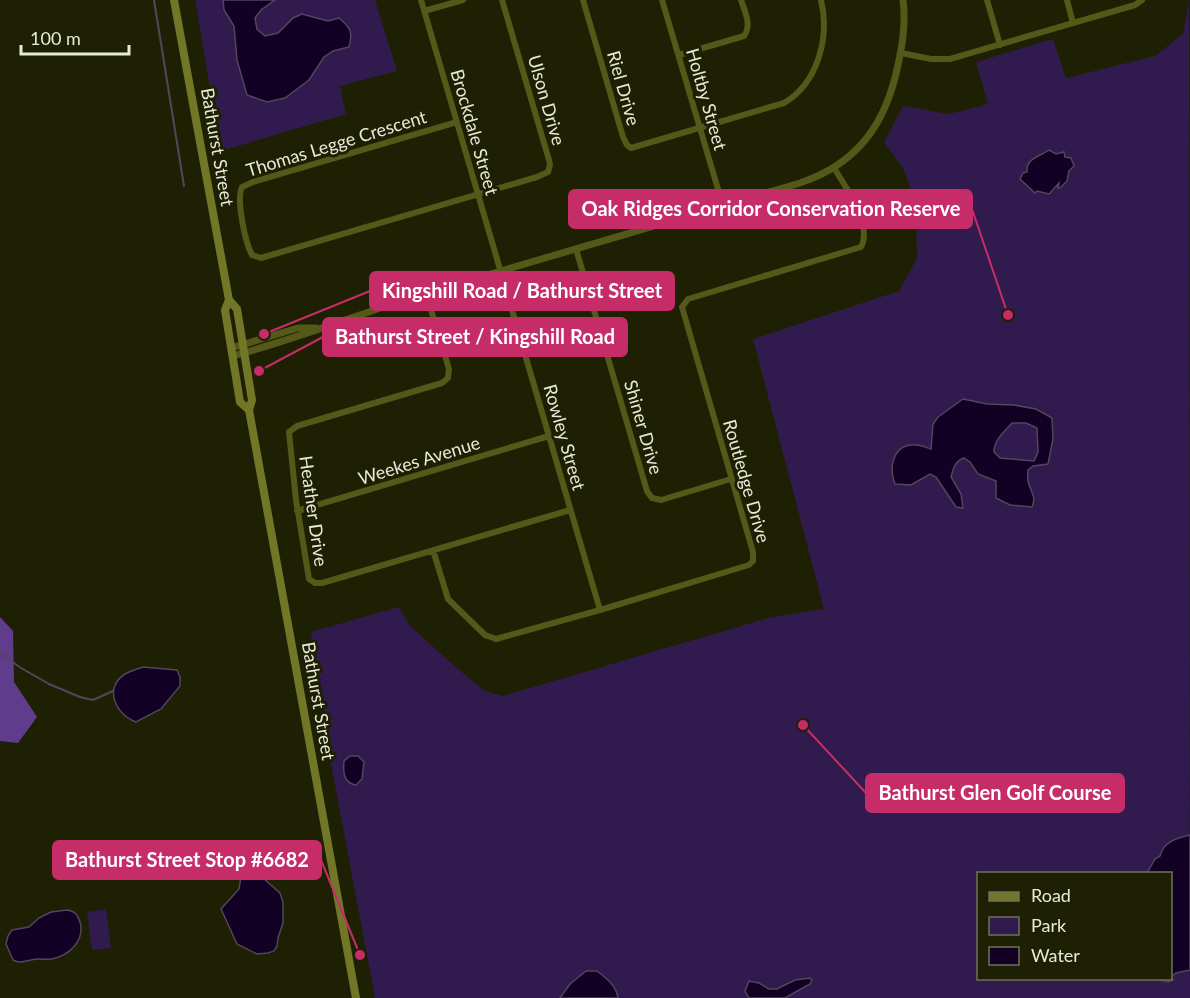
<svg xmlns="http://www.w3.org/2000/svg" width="1190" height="998" viewBox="0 0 1190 998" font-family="Lato,sans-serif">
  <rect width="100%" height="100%" fill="#1e2003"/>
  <path fill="#311a4d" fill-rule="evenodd" d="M195 0H375L397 71 340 86 346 114 221 151Z
    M1189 0 1190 998H375L329 753 311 632 399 607 409 625 459 670 485 691 503 696 768 618 824 609 753 339 899 291 917 258 916 204 903 168 884 142 903 106 949 114 988 104 976 62 1053 39 1066 78 1155 56 1183 34ZM978 874H1170V978H978Z
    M106 909 111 948 92 950 87 912Z"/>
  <path fill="#603d8c" d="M0 617 13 631 14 682 37 717 18 743 0 741Z"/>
  <path fill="#120025" stroke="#52465b" stroke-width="1.5" fill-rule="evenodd" d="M223 0H275L261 10 255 18 257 29 265 36 278 33 293 18 302 14 328 21 339 18C351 28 353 32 349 47L333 51 324 57 309 80 285 98 267 102 247 95 237 60 234 26 224 10Z
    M1049 150 1056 154 1064 152 1065 157 1071 158 1074 166 1069 171 1067 181 1060 188H1058L1059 183 1049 194 1037 191 1035 193 1020 179 1023 173 1027 172C1026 158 1039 157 1049 150Z
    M963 399 987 404 1014 405 1036 409 1052 418 1053 439 1048 464 1033 466 1028 470C1028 474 1027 477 1028 481 1030 492 1037 495 1032 507L1010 505 996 498V481L978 474 970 462 964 458C955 461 953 469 951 477L961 494 963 508 956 507 936 477 930 474 911 485 895 484C889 469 892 447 911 445 918 444 925 447 931 449L933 424 938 417ZM1012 423H1026L1037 428 1038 452 1034 461 1000 458 994 452C994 440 1004 432 1012 423Z
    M143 667 177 670 180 677V686L161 709 136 722C116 715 103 688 125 674 130 671 137 669 143 667Z
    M350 756H358L364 762 362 779 356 785C343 783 343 771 344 761Z
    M1190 835V970L1176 973 1171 977 1173 980 1168 982 1156 979 1170 978V874L1147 873 1155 859 1160 856C1163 842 1177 838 1190 835Z
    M254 857 262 877 280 893 283 902V923L278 938 277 946 274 951 268 953 257 954 237 944 221 909 239 889 242 870Z
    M67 910C75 911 78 915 80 922 85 941 69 956 51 959 44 960 38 958 31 960 23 961 21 964 13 960L6 944 8 936 12 930 29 927 39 918 51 912Z
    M586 971H597C606 978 616 985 618 998H560L570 984Z
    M810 978 812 980 810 984 785 998H749L745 991 749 981 759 983 769 989H777L795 980Z"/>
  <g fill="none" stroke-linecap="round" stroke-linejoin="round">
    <path stroke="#52465b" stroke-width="2" d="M154 0 184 186
      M0 653 21 668 49 684 80 697 93 700 113 691"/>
    <path stroke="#545818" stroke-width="6" d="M421 0 600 610
      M583 0 623 137 627 145 631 148 784 103C818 83 830 37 821 0
      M662 0 723 206
      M987 0 1000 45
      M1067 0 1073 23
      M424 11 463 0
      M901 53 931 59H950L1135 5 1142 0
      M679 55 744 36C752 25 745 12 741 0
      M457 122 253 182 242 187C236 199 245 242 252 255L261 258 537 177 548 172 550 165 549 160 502 0
      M576 249 647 491 652 498 661 500 731 479
      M426 293 449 369 448 378 442 383 297 426 289 432 296 500 309 579 315 583H322L570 510
      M297 511 549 436
      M433 550 448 599 485 635 496 639 600 610 749 565 753 561V552L682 307 688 299 861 247C873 227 845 185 834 168"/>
    <path stroke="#545818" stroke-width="7" d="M231 348 298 328H316
      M232 356C298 339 361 313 426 293 551 256 676 220 800 183 859 163 886 123 898 65 903 43 906 22 903 0"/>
    <path stroke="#727727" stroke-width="8" d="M174 0 229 300 225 310 240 402 249 410
      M229 300 237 309 252 400 249 410 356 998"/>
  </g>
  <g text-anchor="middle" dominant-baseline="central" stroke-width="6" stroke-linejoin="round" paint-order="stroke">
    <g font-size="18" fill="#e8ead9" stroke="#1e2003">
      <text transform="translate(624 88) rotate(74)">Riel Drive</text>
      <text transform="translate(707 99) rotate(74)">Holtby Street</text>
      <text transform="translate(547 100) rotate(74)">Ulson Drive</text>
      <text transform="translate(475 132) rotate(74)">Brockdale Street</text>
      <text transform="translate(336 143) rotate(-17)">Thomas Legge Crescent</text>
      <text transform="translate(218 147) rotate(80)">Bathurst Street</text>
      <text transform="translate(644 427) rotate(74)">Shiner Drive</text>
      <text transform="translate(565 437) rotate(74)">Rowley Street</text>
      <text transform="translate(419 460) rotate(-17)">Weekes Avenue</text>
      <text transform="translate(747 481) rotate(74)">Routledge Drive</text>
      <text transform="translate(314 511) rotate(82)">Heather Drive</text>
      <text transform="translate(319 701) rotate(80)">Bathurst Street</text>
    </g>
  </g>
  <path fill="none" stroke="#c62d68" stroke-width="2" d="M1008 315L972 209M264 334L370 291M259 371L323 337M803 725L866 793M360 955L321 860"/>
  <g fill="#c62d68" stroke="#1e2003" stroke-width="2">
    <circle cx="1008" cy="315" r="6"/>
    <circle cx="264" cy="334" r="6"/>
    <circle cx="259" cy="371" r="6"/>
    <circle cx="803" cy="725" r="6"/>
    <circle cx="360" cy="955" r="6"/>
  </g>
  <g fill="#c62d68" stroke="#c62d68" stroke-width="2">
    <rect x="569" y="190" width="403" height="38" rx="6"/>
    <rect x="370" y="272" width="304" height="38" rx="6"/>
    <rect x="323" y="318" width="304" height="38" rx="6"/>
    <rect x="866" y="774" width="258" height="38" rx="6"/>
    <rect x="53" y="841" width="268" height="38" rx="6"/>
  </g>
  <g font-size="20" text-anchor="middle" font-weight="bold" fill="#fff">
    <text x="771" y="216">Oak Ridges Corridor Conservation Reserve</text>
    <text x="522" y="298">Kingshill Road / Bathurst Street</text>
    <text x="475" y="344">Bathurst Street / Kingshill Road</text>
    <text x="995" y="800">Bathurst Glen Golf Course</text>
    <text x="187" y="867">Bathurst Street Stop #6682</text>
  </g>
  <rect x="977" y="872" width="195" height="108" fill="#1e2003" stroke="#6f7159" stroke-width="1.5"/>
  <rect x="989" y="892" width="30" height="9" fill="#727727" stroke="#6f7159" stroke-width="1.5"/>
  <text x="1031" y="902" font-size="18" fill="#e8ead9">Road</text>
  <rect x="989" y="917" width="30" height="18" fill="#311a4d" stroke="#6f7159" stroke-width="1.5"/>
  <text x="1031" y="932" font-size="18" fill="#e8ead9">Park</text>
  <rect x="989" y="947" width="30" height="18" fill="#120025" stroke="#6f7159" stroke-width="1.5"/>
  <text x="1031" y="962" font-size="18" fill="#e8ead9">Water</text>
  <path d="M21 45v9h108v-9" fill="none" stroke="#e8ead9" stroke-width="3"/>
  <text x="30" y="45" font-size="18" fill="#e8ead9" stroke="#1e2003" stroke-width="4.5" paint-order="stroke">100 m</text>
</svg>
